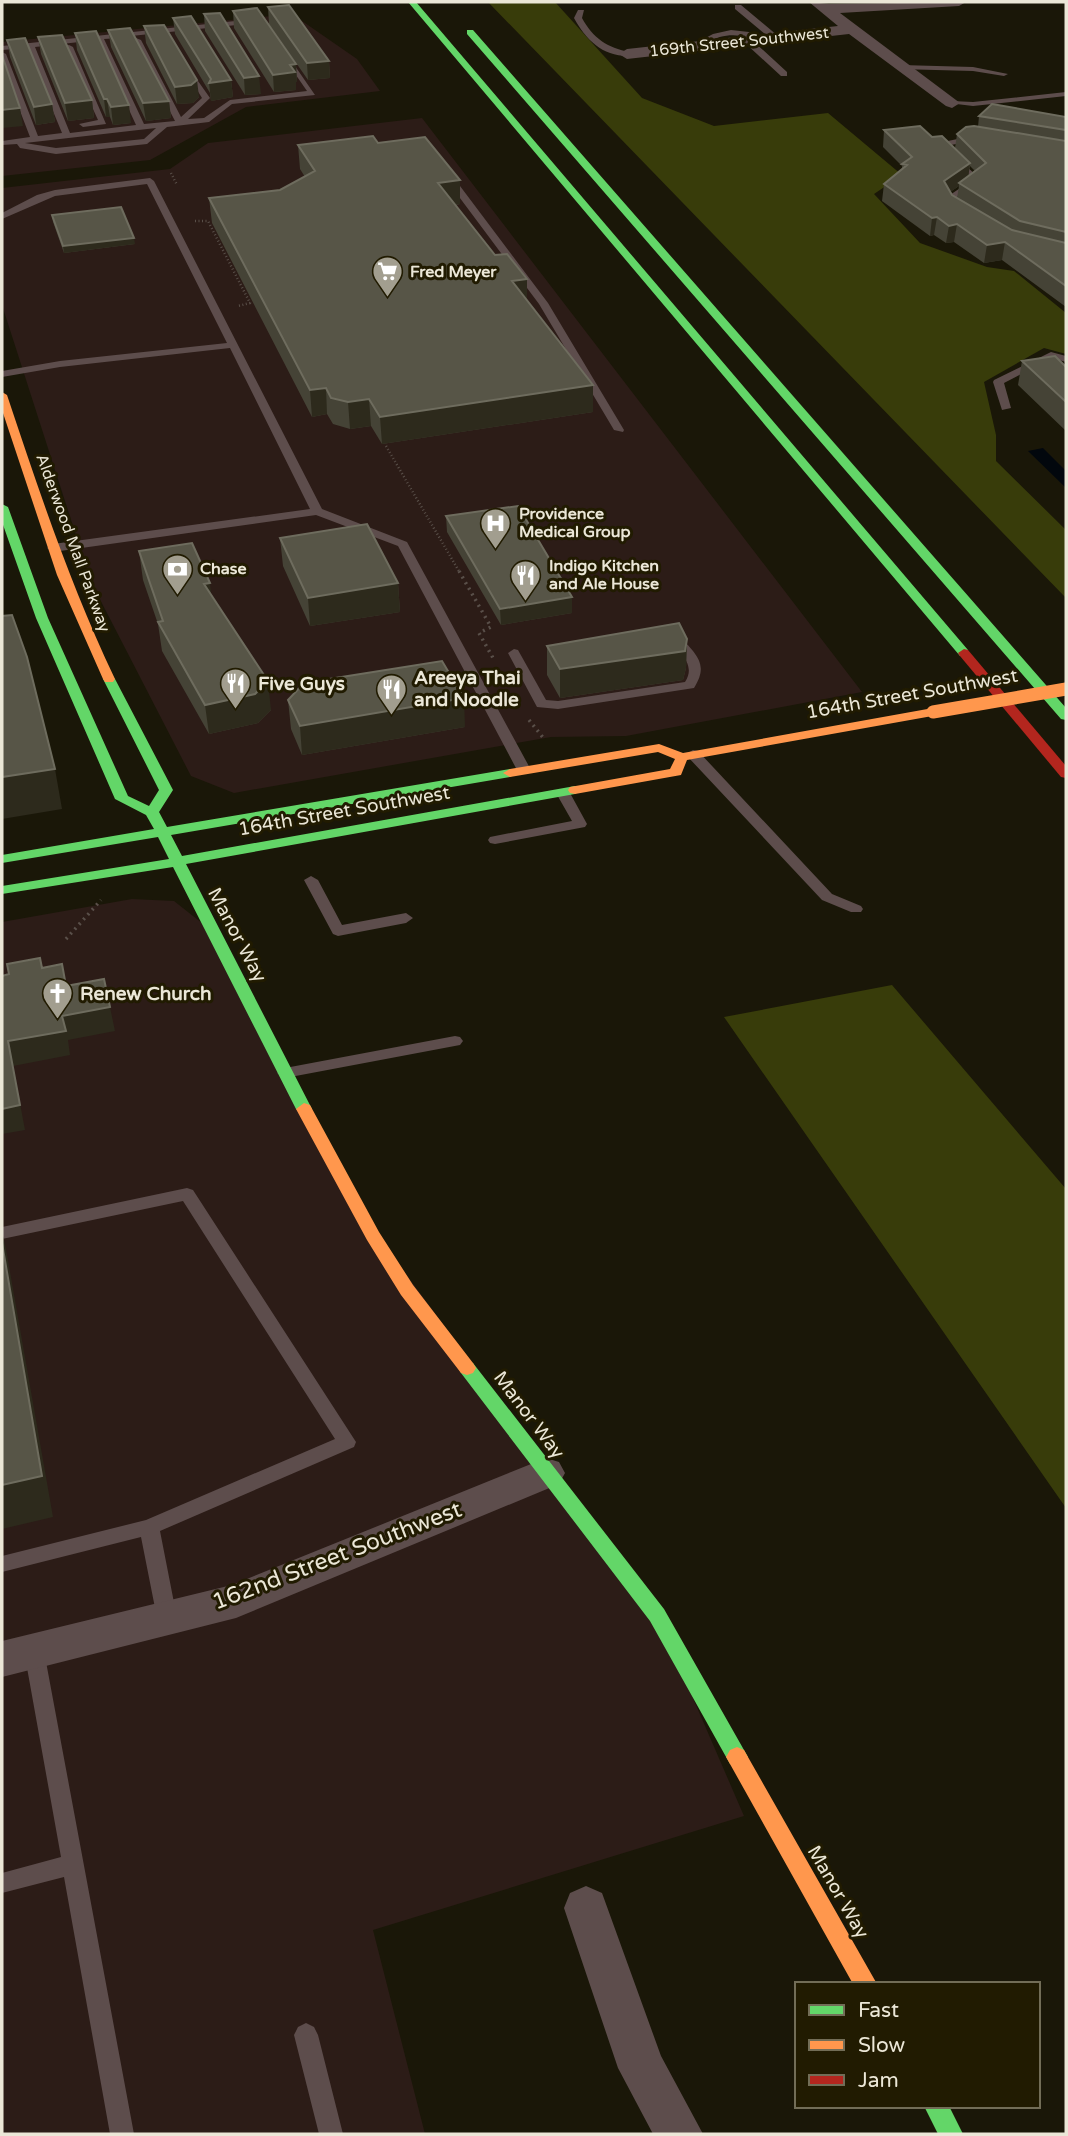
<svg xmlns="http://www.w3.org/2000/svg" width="1068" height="2136" viewBox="0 0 1068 2136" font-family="'Varela Round',sans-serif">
  <rect width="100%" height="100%" fill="#1a1708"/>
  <path fill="#2c1c17" d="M292 14 357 59 380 91 246 107 150 160 2 176V42Z
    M422 118 862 692 626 736 551 737 234 793 191 776 91 582 2 305V188L170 169 208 143Z
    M132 899 174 901 212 931 350 1198 657 1615 744 1816 373 1930 425 2134H2V922Z"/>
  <path fill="#383c0a" d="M488 2H555L642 98 714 126 828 113 902 175 874 194 920 243 987 267 1014 271 1066 313V354L1044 348 984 382 996 435V461L1066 530V598Z
    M892 985 1066 1189V1508L724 1017Z"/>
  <path fill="#02070d" d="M1043 448 1066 471V488L1028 451Z"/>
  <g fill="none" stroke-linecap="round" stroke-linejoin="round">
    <path stroke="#594f49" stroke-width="2.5" stroke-dasharray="1 2.5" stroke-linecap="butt" d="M171 173 177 185
      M195 221H208L250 303 238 306
      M386 446 460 573"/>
    <path stroke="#594f49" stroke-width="3.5" stroke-dasharray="2 4.5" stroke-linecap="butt" d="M459 571 491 627 479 633 493 658
      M529 720 545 740
      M66 939 101 900"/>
    <path fill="#5d4d4c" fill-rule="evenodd" d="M735 5H741L778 36V40H772L735 9Z
      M578 10H584L582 18C593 38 607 48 630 52V56C603 57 586 40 574 18Z
      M254 19 257 23 131 36 141 40 181 117 202 98 182 66 186 64 210 98 188 119 204 118 230 100 307 91 282 55 286 53 315 95 232 104 209 122 167 127 147 144 56 154 20 148 17 144 2 145V141L30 137 2 64V52L6 54 38 136 62 133 27 48 2 50V46ZM120 38 134 42 175 121 144 124 104 39ZM97 40 136 125 70 133 35 47ZM156 128 144 139 56 148 25 143Z
      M731 30 749 32 764 39 760 41C741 34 725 32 706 43L708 46 704 48 698 42 713 34Z
      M745 39H751L787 72V76H781L745 43Z
      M69 45 73 47 106 124 83 127 79 124 98 120 66 50H53L49 48Z
      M901 65 973 67 1008 74 1004 76 973 71 898 69Z
      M1066 92V96L973 106 948 103 952 101 973 102Z
      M976 135 979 136V140L945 146 981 180 953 200 960 209 952 211 944 199 972 180 934 144Z
      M445 174H451L548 303 624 430 623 432 614 430 539 304 445 178Z
      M150 178 154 181 322 509 407 542 531 770 529 773 524 774 517 770 398 546 316 515 53 552 47 548 53 544 310 509 230 348 60 367 2 377V371L60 361 227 343 147 184 55 196 2 219V213L37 195 55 190Z
      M1051 352 1066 356V362L1052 358 1004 383 1011 408 1002 410 993 382 994 380Z
      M674 633 678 634C695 654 710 663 694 688L558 709 537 707 508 653 514 649 518 650 546 700 558 701 685 682C697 664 678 651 668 637Z
      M693 750 698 751 832 894 861 906 863 909 861 912H851L822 900 688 757 686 754Z
      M563 789 570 793 587 824 585 827 495 844 490 843 488 840 490 837 572 821 556 793Z
      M311 876 318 880 342 925 406 913 413 918 406 923 338 936 333 934 304 880Z
      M455 1036 460 1037 463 1041 460 1045 285 1078 277 1073 285 1068Z
      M187 1188 193 1190 356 1442 354 1447 160 1531 177 1618 174 1624 167 1627 160 1624 157 1618 141 1537 2 1572V1556L146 1520 335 1439 183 1201 2 1239V1227Z
      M34 1642 41 1645 44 1651 134 2134H110L64 1877 2 1893V1873L61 1857 24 1651 27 1645Z
      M306 2023 314 2027 318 2035 343 2134H319L294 2035 298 2027Z"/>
    <path fill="#5d4d4c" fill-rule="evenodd" d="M809 2 829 4 966 2 959 6 840 13 960 103 952 108 946 106 849 34 627 59 619 54 627 49 838 26Z
      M546 1458 559 1462 565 1473 559 1484 236 1618 2 1677V1641L232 1585Z
      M586 1886 602 1893 661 2056 703 2134H653L618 2068 564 1908 570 1893Z"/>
    <path fill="#63d668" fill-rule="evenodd" d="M408 2H416L968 650V656H960Z
      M467 30H473L1066 708V720L1061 719 467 34Z
      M2 504 8 507 48 618 128 796 149 806 159 790 103 679 109 675 115 679 173 790 159 812 167 827 510 769 517 773 510 777 171 835 182 856 575 786 582 790 575 794 186 864 312 1109 310 1113 304 1115 296 1109 173 867 2 894V886L169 859 158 837 2 863V855L154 829 146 815 115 799 36 618 2 522Z
      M467 1361 473 1363 664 1609 744 1750 748 1757 744 1764 737 1767 730 1764 650 1621 461 1373 458 1368 461 1363Z
      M924 2106H949L963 2134H938Z"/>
    <path fill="#ff974d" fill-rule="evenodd" d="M2 392 7 395C39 491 71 587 115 679L113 682H105L103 679 57 575 2 410Z
      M933 708 938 709V715L687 760 681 775 575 794 570 793 568 790 570 787 670 769 675 759 658 752 510 777 503 773 510 769 659 744 683 753Z
      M304 1103 310 1105 379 1232 413 1285 473 1363 476 1368 473 1373 467 1375 461 1373 401 1295 367 1240 296 1109Z
      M737 1747 744 1750 877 1984H853L730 1764 726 1757 730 1750Z"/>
    <path fill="#b3261e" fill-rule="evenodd" d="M964 649 968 650 1066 766V778L1061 777 960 656 958 653Z"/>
    <path stroke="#ff974d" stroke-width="13" d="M933 712 1066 689"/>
  </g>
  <path fill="#454336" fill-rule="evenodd" d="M268 7 329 61 330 78 308 80 269 24Z
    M233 11 296 64 297 82H296V90L274 92 234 28Z
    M204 14 261 94 245 95 205 31Z
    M173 18 231 80 233 97 211 101 210 93 175 34Z
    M144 26 199 97 193 103 177 104 146 43Z
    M108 30 169 101 171 118 146 121 111 47Z
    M75 33 131 123 113 125 110 117H106L77 50Z
    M38 37 92 100 94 118 68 121 41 54Z
    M7 40 52 104 55 122 36 125 10 57Z
    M979 116 1066 117V307L1002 260 984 263 954 242 946 243 934 235 930 236 882 201 884 184 902 170V166L883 147 884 130 932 137 955 148 957 134 978 127ZM970 166 975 171 968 176ZM959 186 957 198 952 195 950 192Z
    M378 143 460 180V204L456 205 527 300 593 385V412L382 444 371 426 350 429 333 424 327 414 312 417 212 223 209 198 280 190 305 177 300 169 298 145Z
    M52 215 135 244 64 253 53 222Z
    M1022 361 1066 367V431L1018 385Z
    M446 516 572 597V613L501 625 447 532Z
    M280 538 398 583 400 612 310 626 283 566Z
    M139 551 212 596 271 710 258 723 209 734 162 651 158 624 143 580Z
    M687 639 686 668 683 680 560 698 547 675V646Z
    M288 700 465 727 302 755 291 729Z"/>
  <path fill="#2d2a1c" d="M329 61 330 78 308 80 307 63Z
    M296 64 297 82H296V90L274 92 273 75 290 65Z
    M259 76 261 94 245 95 244 78Z
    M197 80 199 97 193 103 177 104 175 87Z
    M231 80 233 97 211 101 209 83Z
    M104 99H107L110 117H106Z
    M92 100 94 118 68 121 65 103Z
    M169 101 171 118 146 121 143 103Z
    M52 104 55 122 36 125 34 107Z
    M129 105 131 123 113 125 111 107Z
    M20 108 23 126 2 128V110Z
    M970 163 968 180 959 183V186L941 198 944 181Z
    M460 180V204L439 207 438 183Z
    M937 217 934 235 930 236 932 218Z
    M957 224 954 242 946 243 949 226Z
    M134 238 135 244 64 253 63 246Z
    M1005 242 1002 260 984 263 987 245Z
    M527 279V305L512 281Z
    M593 385V412L382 444 380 417Z
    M326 388 327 414 312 417 310 390Z
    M369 399 371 426 350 429 348 402Z
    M210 583 213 612 204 584Z
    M398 583 400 612 310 626 308 598Z
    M572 597V613L501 625 500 609Z
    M687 639 686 668 683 680 560 698V669Z
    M268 681 271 710 258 723 209 734 205 705Z
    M464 698 465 727 302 755 300 726Z
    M55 769 62 809 2 819V777Z
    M110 1007 115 1031 68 1040 70 1055 13 1066 25 1130 2 1134V1109L8 1041 62 1016Z
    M2 1232 6 1249 53 1517 2 1529Z"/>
  <path fill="#575547" stroke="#6e6c5e" stroke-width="2" d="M289 5 329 61 307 63 268 7Z
    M257 8 296 64 290 65 295 72 273 75 233 11Z
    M220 13 259 76 244 78 204 14Z
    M191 16 231 80 209 83 211 79 173 18Z
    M164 25 197 80 191 85 175 87 144 26Z
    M130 28 169 101 143 103 108 30Z
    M96 31 129 105 111 107 107 99H104L75 33Z
    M62 35 92 100 65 103 38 37Z
    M25 38 52 104 34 107 7 40Z
    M2 55 20 108 2 110Z
    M992 104 1066 117V130L979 116Z
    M920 126 932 137 942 136 970 163 944 181 952 195 1012 230 1066 243V286L1005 242 987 245 957 224 949 226 937 217 932 218 884 184 907 165 902 164 912 157 884 130Z
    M974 126 1066 141V232L1020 221 959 183 986 163 957 134 966 127Z
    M373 136 378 143 425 137 460 180 438 183 495 255 507 254 527 279 512 281 593 385 380 417 369 399 348 402 331 398 326 388 310 390 209 198 280 190 315 171 298 145Z
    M121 207 134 238 63 246 52 215Z
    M1055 356 1066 367V402L1022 361Z
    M518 506 572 597 500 609 446 516Z
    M367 524 398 583 308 598 280 538Z
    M192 543 210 583 204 584 268 681 255 694 205 705 158 622 163 621 139 551Z
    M12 615 27 657 55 769 2 777V616Z
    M679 623 687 639 685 651 560 669 547 646Z
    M442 661 464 698 300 726 288 700 304 683Z
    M40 958 42 968 62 964 66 986 104 979 110 1007 62 1016 66 1031 8 1041 20 1105 2 1109V976L9 974 7 964Z
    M2 1243 42 1476 2 1485Z"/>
  <defs>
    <symbol id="supermarket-pin" viewBox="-11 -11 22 30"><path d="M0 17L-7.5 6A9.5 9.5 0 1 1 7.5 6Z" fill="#a29e8f" stroke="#211b01"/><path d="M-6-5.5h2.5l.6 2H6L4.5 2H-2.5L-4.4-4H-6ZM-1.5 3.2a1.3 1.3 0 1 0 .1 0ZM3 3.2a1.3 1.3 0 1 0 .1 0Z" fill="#fff"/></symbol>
    <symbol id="hospital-pin" viewBox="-11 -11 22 30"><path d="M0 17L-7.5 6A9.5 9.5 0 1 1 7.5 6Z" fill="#a29e8f" stroke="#211b01"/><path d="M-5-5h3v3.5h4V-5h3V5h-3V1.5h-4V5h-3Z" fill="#fff"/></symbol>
    <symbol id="bank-pin" viewBox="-11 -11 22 30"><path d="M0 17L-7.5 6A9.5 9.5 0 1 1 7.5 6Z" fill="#a29e8f" stroke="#211b01"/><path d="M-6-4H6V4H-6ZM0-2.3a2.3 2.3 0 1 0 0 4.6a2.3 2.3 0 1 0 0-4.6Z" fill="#fff"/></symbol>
    <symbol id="restaurant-pin" viewBox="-11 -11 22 30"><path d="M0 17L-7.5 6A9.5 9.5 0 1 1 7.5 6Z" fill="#a29e8f" stroke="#211b01"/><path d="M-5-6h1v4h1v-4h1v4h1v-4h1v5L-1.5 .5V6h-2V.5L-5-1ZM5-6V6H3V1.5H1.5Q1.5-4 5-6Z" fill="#fff"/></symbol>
    <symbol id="church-pin" viewBox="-11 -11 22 30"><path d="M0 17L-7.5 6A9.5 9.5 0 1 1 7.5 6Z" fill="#a29e8f" stroke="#211b01"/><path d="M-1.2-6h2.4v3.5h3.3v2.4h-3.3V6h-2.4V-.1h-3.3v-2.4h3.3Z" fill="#fff"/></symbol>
  </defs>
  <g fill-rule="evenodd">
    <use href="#supermarket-pin" x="370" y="254" width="35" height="47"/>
    <use href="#hospital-pin" x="478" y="506" width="35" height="47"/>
    <use href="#bank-pin" x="160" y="552" width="35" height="47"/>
    <use href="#restaurant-pin" x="508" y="558" width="35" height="47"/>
    <use href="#restaurant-pin" x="218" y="666" width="35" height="47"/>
    <use href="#restaurant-pin" x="374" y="672" width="35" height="47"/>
    <use href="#church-pin" x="40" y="976" width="35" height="47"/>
  </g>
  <g text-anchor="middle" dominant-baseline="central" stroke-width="6" stroke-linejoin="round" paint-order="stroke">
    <g font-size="16" fill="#ebe7d7" stroke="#211b01">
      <text transform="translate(739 42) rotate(-6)">169th Street Southwest</text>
      <text transform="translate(73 543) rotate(70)">Alderwood Mall Parkway</text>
    </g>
    <g font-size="16" font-weight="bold" fill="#ebe7d7" stroke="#211b01" text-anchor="start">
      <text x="410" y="272">Fred Meyer</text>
      <text x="519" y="514">Providence<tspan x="519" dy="18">Medical Group</tspan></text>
      <text x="549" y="566">Indigo Kitchen<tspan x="549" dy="18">and Ale House</tspan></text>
      <text x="200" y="569">Chase</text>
    </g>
    <g font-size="19" font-weight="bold" fill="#ebe7d7" stroke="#211b01" text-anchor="start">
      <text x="414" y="678">Areeya Thai<tspan x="414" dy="22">and Noodle</tspan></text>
      <text x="258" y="684">Five Guys</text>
      <text x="80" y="994">Renew Church</text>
    </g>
    <g font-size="19" fill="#ebe7d7" stroke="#211b01">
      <text transform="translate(912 694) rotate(-10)">164th Street Southwest</text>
      <text transform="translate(344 811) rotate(-10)">164th Street Southwest</text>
      <text transform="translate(237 935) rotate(62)">Manor Way</text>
      <text transform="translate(529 1415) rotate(53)">Manor Way</text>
      <text transform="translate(838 1892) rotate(60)">Manor Way</text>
    </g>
    <g font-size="23" fill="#ebe7d7" stroke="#211b01">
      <text transform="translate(337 1556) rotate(-21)">162nd Street Southwest</text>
    </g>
  </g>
  <rect width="1068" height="2136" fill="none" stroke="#ebe7d7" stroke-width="7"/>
  <rect x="795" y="1982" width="245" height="126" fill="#211b01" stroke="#726d57" stroke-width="2"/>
  <rect x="809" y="2005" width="35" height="10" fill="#63d668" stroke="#726d57" stroke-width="2"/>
  <text x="858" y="2017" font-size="21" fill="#ebe7d7">Fast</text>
  <rect x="809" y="2040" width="35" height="10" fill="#ff974d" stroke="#726d57" stroke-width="2"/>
  <text x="858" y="2052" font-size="21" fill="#ebe7d7">Slow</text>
  <rect x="809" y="2075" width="35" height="10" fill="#b3261e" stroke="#726d57" stroke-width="2"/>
  <text x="858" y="2087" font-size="21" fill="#ebe7d7">Jam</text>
</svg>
